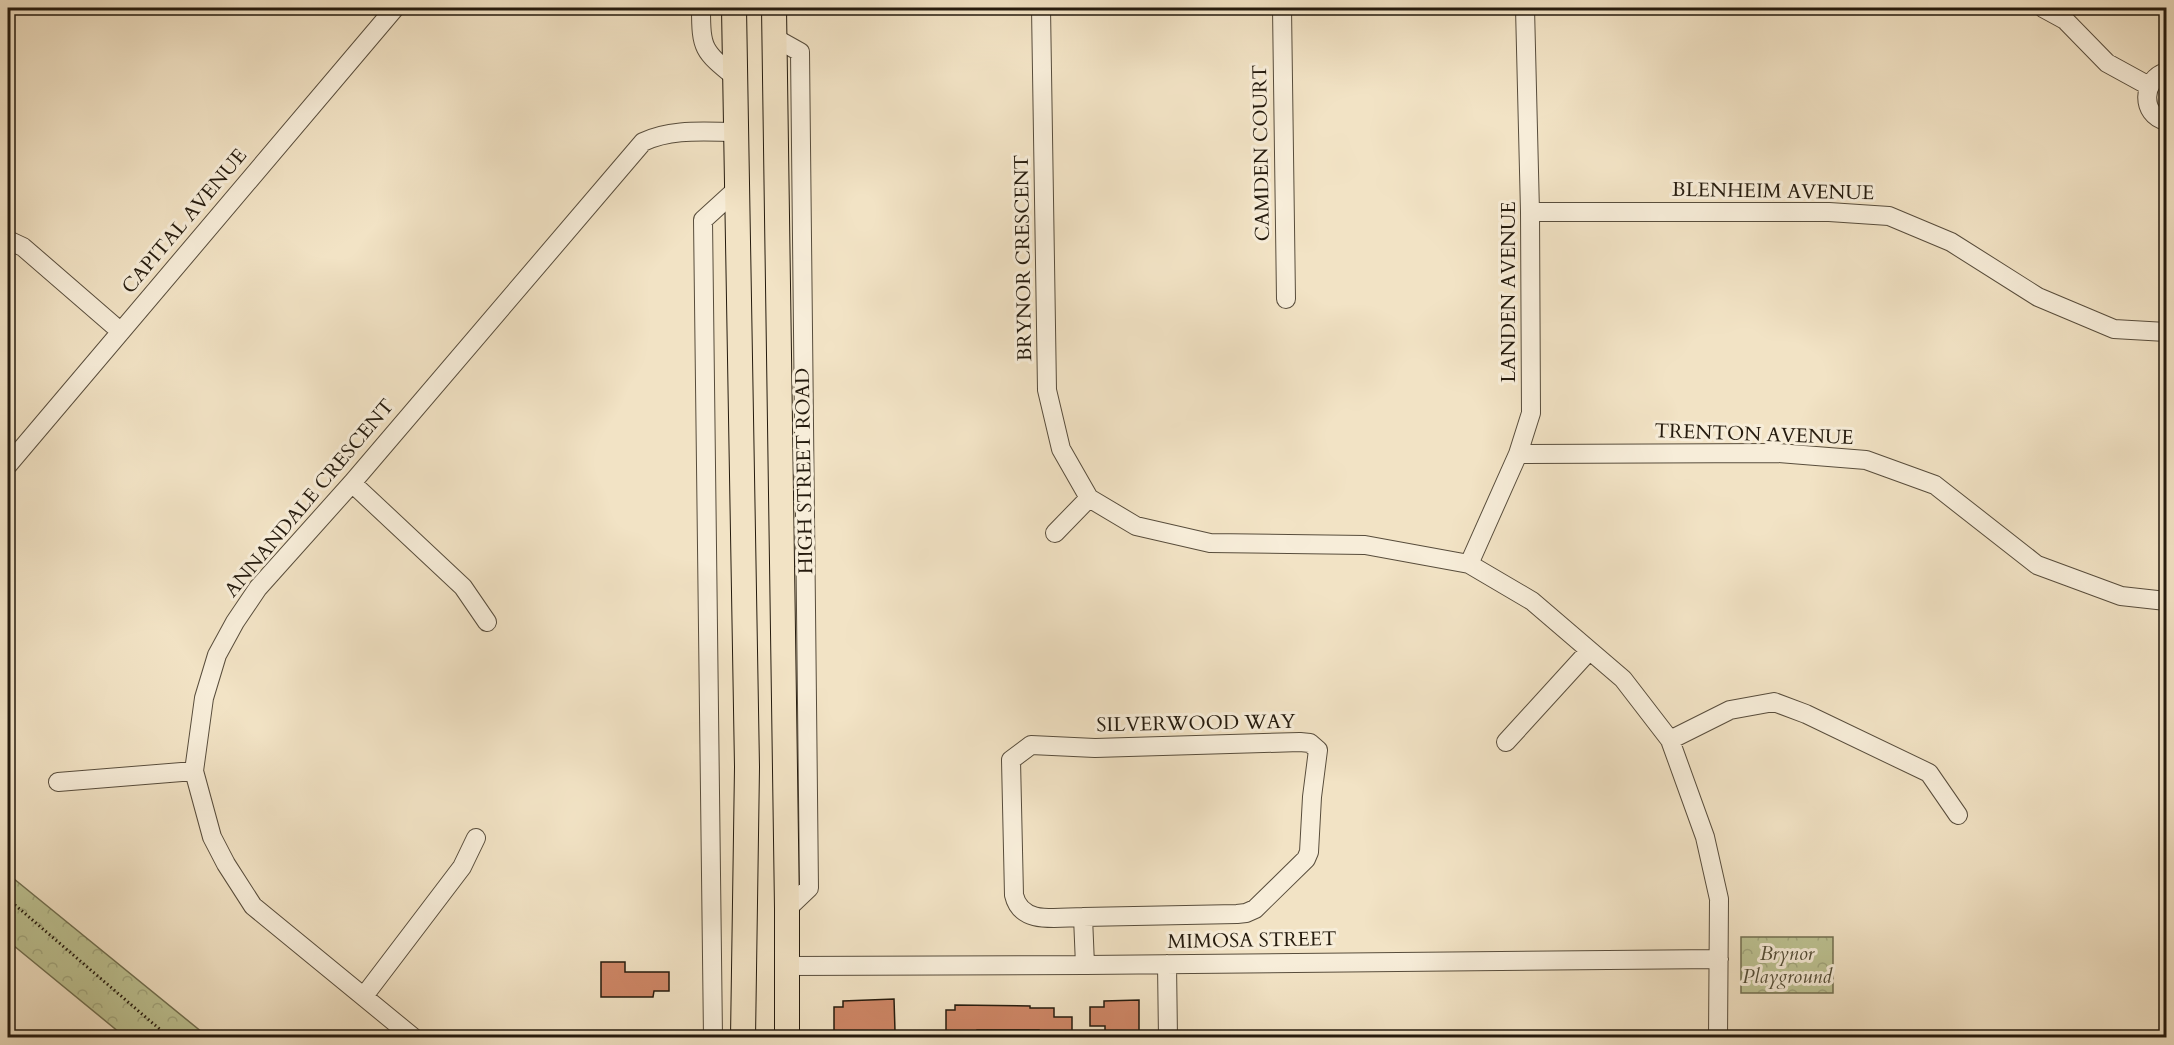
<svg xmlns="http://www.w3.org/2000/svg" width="2174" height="1045" viewBox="0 0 2174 1045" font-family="Cardo,serif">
  <defs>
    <pattern id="park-crowns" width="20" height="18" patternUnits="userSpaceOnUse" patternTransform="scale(1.5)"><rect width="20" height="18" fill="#bdc393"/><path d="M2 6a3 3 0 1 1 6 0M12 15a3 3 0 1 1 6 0" fill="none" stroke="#a2a77e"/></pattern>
  </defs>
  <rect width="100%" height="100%" fill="#f2e3c5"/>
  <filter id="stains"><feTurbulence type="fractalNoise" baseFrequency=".00333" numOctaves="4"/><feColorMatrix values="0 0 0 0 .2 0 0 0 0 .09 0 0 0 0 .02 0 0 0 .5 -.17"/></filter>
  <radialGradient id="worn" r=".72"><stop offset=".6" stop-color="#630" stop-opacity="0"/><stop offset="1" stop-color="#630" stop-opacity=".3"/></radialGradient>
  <path fill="url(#park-crowns)" stroke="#716f50" stroke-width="1.5" d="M8 874 208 1037H125L8 941Z
    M1741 937H1833V993H1741Z"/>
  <path fill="#cf8767" stroke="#251b0e" stroke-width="1.5" d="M601 962H625V972H669V991H654L653 997H601Z
    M894 999 895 1031 834 1033V1007H843V1001Z
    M1139 1000V1038H1105V1026H1090V1007H1104V1001Z
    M955 1005 1030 1006V1008H1054V1017H1072V1038H1039V1030H977V1038H946V1010H955Z"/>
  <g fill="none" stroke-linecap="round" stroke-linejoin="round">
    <defs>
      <path id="minor" d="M701 8C701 49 703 51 735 77
        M1041 8 1047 390 1061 449 1089 498 1136 526 1210 543 1365 545 1469 564 1532 601 1623 679 1670 740 1705 837 1719 899 1718 1038
        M1282 8 1286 299
        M2043 8 2065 20 2107 63 2149 86
        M775 38 800 52 809 888 787 909
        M2166 72C2142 79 2140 115 2166 121
        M1530 212H1829L1889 216 1951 242 2038 297 2114 329 2166 332
        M8 240 23 247 120 331
        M1518 454 1778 453 1866 460 1935 485 2037 565 2121 596 2166 601
        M8 465 395 8
        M352 483 463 587 487 622
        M1055 533 1089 498
        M1469 564 1518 454 1531 413 1530 212 1525 8
        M1670 740 1730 710 1774 702 1806 714 1929 773 1958 815
        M1506 742 1589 651
        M58 782 194 771
        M1083 917 1237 914 1246 913 1255 909 1306 859 1309 852 1312 797 1318 750 1310 743 1300 742 1095 748 1031 745 1011 760 1014 895C1021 926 1058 917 1083 917L1085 965
        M1167 964 1168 1038
        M786 966 1085 965 1719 959
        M364 996 462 867 476 838
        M414 1038 253 906 226 864 212 837 194 771 204 698 217 655 235 622 258 588 352 483 643 142C672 128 706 132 737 132
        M713 1038 703 220 737 189"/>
      <path id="major" d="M734 8 747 767 743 1038
        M774 8 787 909V1038"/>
    </defs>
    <use href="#minor" stroke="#584d3c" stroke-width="20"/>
    <use href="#major" stroke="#251b0e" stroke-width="26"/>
    <path stroke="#251b0e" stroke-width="3" stroke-dasharray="1.5 3" stroke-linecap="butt" d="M8 899 170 1038"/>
    <use href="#minor" stroke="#f7edd9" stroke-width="18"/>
    <use href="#major" stroke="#f2e3c5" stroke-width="24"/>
  </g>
  <g text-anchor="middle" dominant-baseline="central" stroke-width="6" stroke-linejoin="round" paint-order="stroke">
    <g font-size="20" fill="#251b0e" stroke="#f7edd9">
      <text transform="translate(1261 153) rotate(-91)">CAMDEN COURT</text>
      <text transform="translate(1773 191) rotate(1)">BLENHEIM AVENUE</text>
      <text transform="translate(184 221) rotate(-50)">CAPITAL AVENUE</text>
      <text transform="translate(1023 258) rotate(-91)">BRYNOR CRESCENT</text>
      <text transform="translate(1508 292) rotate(-90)">LANDEN AVENUE</text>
      <text transform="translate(1754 434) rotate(2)">TRENTON AVENUE</text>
      <text transform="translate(804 471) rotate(-91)">HIGH STREET ROAD</text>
      <text transform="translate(309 498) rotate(-50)">ANNANDALE CRESCENT</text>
      <text transform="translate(1196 723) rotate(-1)">SILVERWOOD WAY</text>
      <text transform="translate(1252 940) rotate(-1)">MIMOSA STREET</text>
    </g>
    <g font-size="20" font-style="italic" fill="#534d36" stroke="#f7edd9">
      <text x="1787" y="953">Brynor<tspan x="1787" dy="23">Playground</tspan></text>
    </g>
  </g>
  <rect width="2174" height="1045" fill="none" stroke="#f2e3c5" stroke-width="30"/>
  <rect x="9" y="9" width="2156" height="1027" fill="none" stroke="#251b0e" stroke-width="3"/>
  <rect x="15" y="15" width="2144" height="1015" fill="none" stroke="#251b0e" stroke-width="1.5"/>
  <rect width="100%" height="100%" filter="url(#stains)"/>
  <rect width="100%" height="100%" fill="url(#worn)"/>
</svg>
